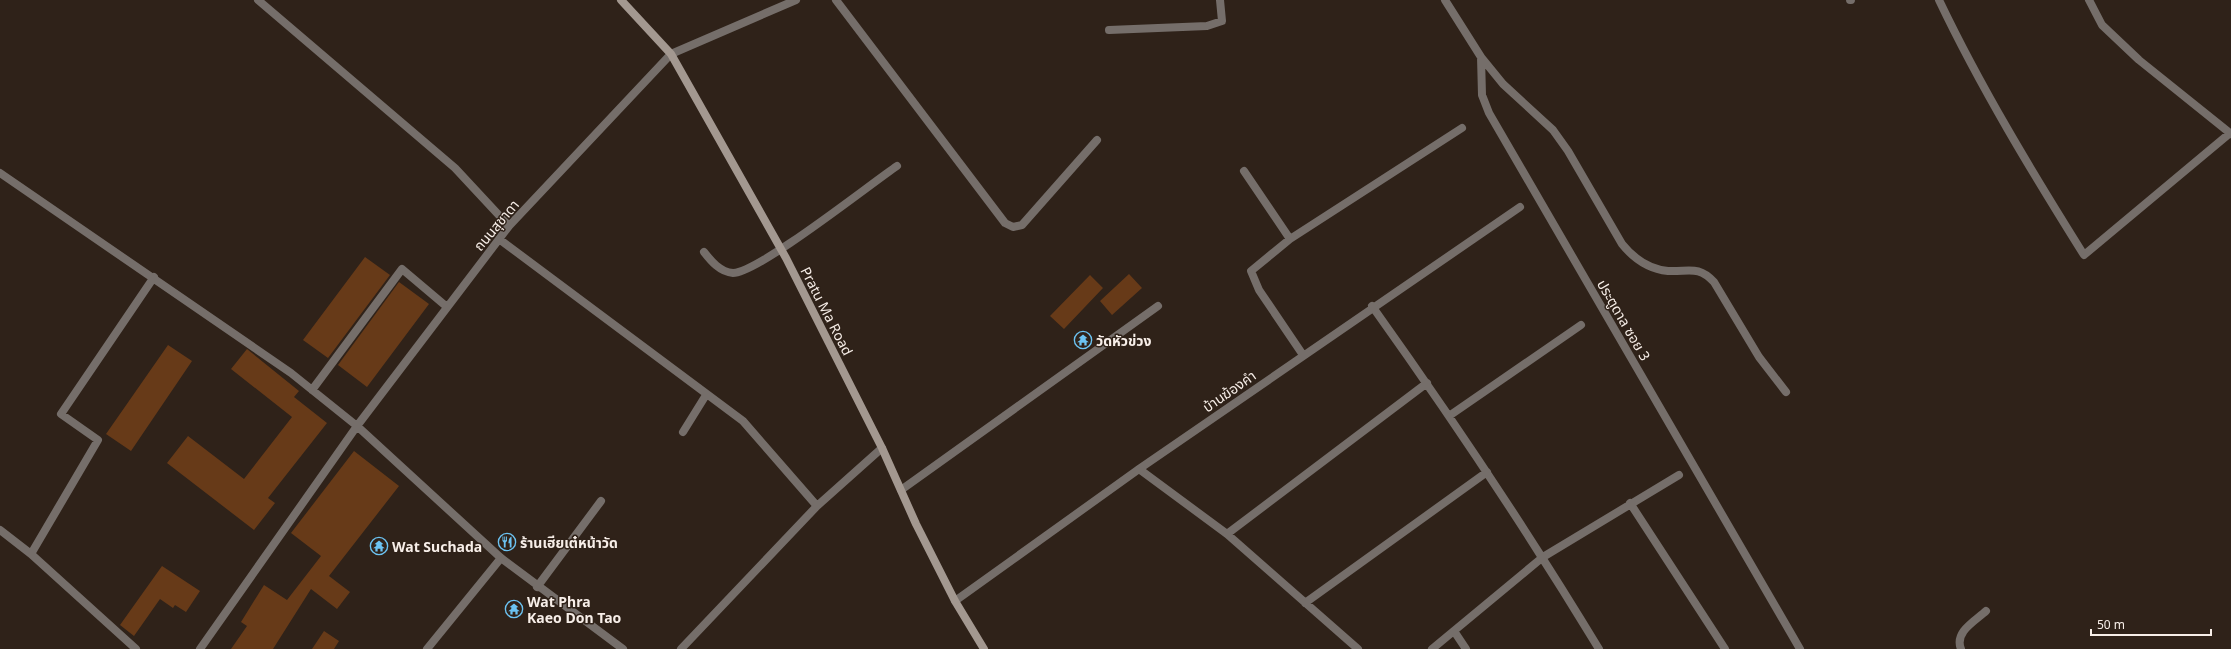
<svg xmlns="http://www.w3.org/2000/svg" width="2231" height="649" viewBox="0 0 2231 649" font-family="'Noto Sans','Noto Sans Thai',sans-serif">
  <rect width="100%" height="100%" fill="#2f2219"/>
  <path fill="#673a18" d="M365 257 390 275 328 358 303 340Z
    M1129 274 1142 288 1112 315 1100 301Z
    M1090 275 1103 288 1064 329 1050 316Z
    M399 282 429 304 367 387 338 365Z
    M168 345 192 361 131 451 106 434Z
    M247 349 299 391 294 397 327 423 268 498 275 503 254 530 167 463 188 436 244 479 292 417 231 369Z
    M354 451 399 486 329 576 350 592 337 609 311 589 273 649H231L247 626 241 622 264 585 287 600 321 556 291 533Z
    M162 566 200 591 186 612 175 605 173 608 160 599 134 636 120 625Z
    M324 631 339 641 334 649H312Z"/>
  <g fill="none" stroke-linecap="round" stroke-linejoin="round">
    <path stroke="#756e6a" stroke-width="8" d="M836 0 1005 223 1013 227 1022 225 1097 140
      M901 490 1158 306
      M427 649 501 558"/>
    <path stroke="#756e6a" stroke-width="8" d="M258 0 455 168 509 226
      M1445 0 1481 57 1482 95 1489 113 1800 649
      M1850 0H1851
      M1939 0C1981 88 2032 172 2084 255L2230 133
      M2089 0 2102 25 2139 60 2231 134
      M1109 30 1207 26 1222 21 1220 0
      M1481 57 1503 84 1553 130 1568 151 1622 244C1634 259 1648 269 1668 271 1689 272 1698 265 1714 282L1759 357 1786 392
      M1244 171 1290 239
      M0 173 291 373 357 426 501 558 623 649
      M499 239 743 421 817 506
      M704 252C711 261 720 272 733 273 758 273 869 185 897 166
      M1372 306C1452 418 1528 532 1599 649
      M1303 355 1259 290 1251 271 1290 239 1462 128
      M312 390 402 269 447 307
      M1449 416 1581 325
      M683 432 706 395
      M1139 469 1227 534 1358 649
      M1630 503 1725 649
      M0 530 31 554 136 649
      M1227 534 1427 383
      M31 554 98 440 61 414 154 277
      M537 587 601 501
      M955 601 1139 469 1520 207
      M1305 603 1487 472
      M1454 631 1466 649
      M200 649 357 426 509 226 671 54 796 0
      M681 649 817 506 882 448
      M1432 649 1543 557 1679 475
      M1961 649C1954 632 1975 621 1986 611"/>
    <path stroke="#a39890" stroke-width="8" d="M621 0 671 54 786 258 882 448 916 524 955 601 984 649"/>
  </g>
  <defs>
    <symbol id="temple-ring" viewBox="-11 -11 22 22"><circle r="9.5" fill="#2f2219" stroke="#6cc3f2" stroke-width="1.5"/><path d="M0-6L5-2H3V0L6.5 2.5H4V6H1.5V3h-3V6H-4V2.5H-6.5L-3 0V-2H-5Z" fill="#6cc3f2"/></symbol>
    <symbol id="restaurant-ring" viewBox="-11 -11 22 22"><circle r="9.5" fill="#2f2219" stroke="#6cc3f2" stroke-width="1.5"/><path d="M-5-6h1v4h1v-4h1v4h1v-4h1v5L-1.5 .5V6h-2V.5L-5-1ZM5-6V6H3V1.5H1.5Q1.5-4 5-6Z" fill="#6cc3f2"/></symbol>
  </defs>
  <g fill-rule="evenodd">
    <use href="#temple-ring" x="1073" y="330" width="20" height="20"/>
    <use href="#restaurant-ring" x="497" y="532" width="20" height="20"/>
    <use href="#temple-ring" x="369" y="536" width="20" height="20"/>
    <use href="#temple-ring" x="504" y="599" width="20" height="20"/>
  </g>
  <g text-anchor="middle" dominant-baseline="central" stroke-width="3" stroke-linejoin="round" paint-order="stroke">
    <g font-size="14" fill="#f7eee8" stroke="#2f2219">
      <text transform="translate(496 225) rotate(-50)">ถนนสุชาดา</text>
      <text transform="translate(827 311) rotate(63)">Pratu Ma Road</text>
      <text transform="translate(1624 320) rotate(60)">ประตูดาล ซอย 3</text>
      <text transform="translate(1229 391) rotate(-35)">บ้านฆ้องคำ</text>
    </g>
    <g font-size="14" font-weight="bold" fill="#f7eee8" stroke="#2f2219" text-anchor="start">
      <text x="1096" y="340">วัดหัวข่วง</text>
      <text x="520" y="542">ร้านเฮียเต๋หน้าวัด</text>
      <text x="392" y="546">Wat Suchada</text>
      <text x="527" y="601">Wat Phra<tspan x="527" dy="16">Kaeo Don Tao</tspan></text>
    </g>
  </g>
  <path d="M2091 629v6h120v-6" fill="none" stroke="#f7eee8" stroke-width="2"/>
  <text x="2097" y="629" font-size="12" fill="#f7eee8" stroke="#2f2219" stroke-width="3" paint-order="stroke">50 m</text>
</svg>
